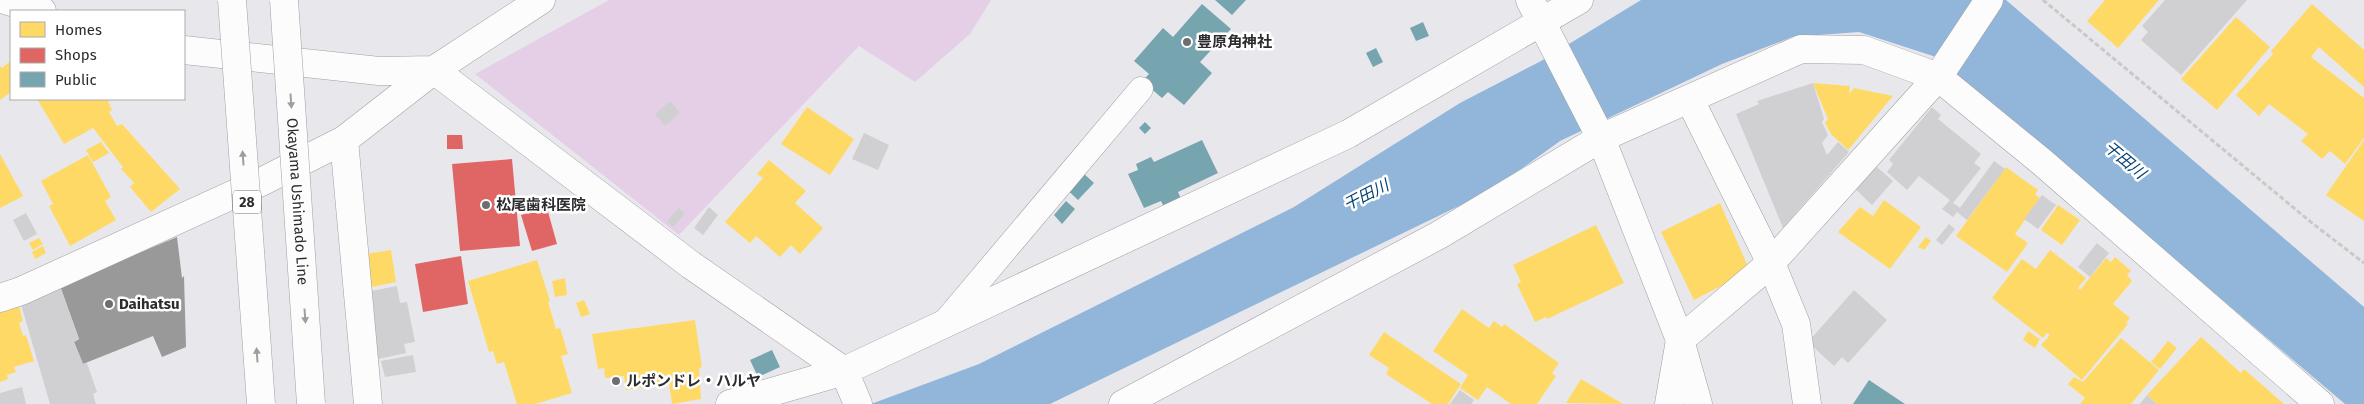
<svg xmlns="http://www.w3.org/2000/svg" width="2364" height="404" viewBox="0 0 2364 404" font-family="'Fira Sans','Noto Sans JP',sans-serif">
  <rect width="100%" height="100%" fill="#e8e8ec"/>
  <path fill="#e5cfe7" d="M609 0H991L970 34 915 82 859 46 679 235 475 74Z"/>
  <path fill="#92b6da" d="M1641 0H2006L2364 307V404H2345L1936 57 1859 32 1792 37 1722 64 1560 141 1492 190 1050 404H871L979 364 1294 207 1460 103 1541 61Z"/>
  <path fill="#ffd966" d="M2105 0H2159L2118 48 2087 21Z
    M2312 4 2364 50V87L2319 47 2311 57 2364 98V138L2345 164 2330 151 2322 159 2301 141 2308 134 2269 104 2259 116 2236 95 2273 54 2271 51Z
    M2236 17 2270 47 2217 110 2181 79Z
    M9 62 11 65V92L0 100V66L2 68Z
    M1813 83 1850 86 1849 94 1854 88 1893 96 1848 150 1831 134 1825 123 1828 119Z
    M37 99H102L104 101 107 99 112 110 109 112 117 126 122 124 180 189 151 212 130 187 134 183 121 169 123 167 93 128 64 144Z
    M807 107 854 139 830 175 781 144Z
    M2364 140V221L2326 195Z
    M101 142 109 153 93 162 86 150Z
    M0 154 23 196 0 208Z
    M88 155 111 197 105 201 116 220 70 246 49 206 53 204 41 181Z
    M769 160 806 191 795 203 823 228 800 254 791 245 780 257 756 236 750 243 725 222 763 178 757 174Z
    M2006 167 2038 190 2035 194 2040 198 2015 234 2028 243 2007 272 1956 236Z
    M1884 200 1921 227 1890 269 1838 232 1860 207 1873 216Z
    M1720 203 1750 271 1694 300 1661 232Z
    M2058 205 2080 220 2062 245 2041 230Z
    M1596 225 1624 283 1547 319 1546 317 1535 322 1517 284 1521 282 1513 265Z
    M1926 237 1931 241 1924 250 1918 247Z
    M39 238 43 244 33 250 29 243Z
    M43 246 46 253 35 259 32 252Z
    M391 250 396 282 372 287 366 254Z
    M2050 250 2086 278 2078 288 2080 290 2106 258 2111 262 2115 257 2131 271 2127 275 2132 281 2113 304 2130 318 2126 323 2128 324 2082 380 2041 345 2050 335 2047 333 2043 338 1992 298 2022 259 2036 269Z
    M537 260 550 301 548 302 556 329 560 328 568 354 561 356 572 393 535 404H517L504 362 497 364 493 351 489 352 468 281Z
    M565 278 567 295 555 297 552 281Z
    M584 300 590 314 581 317 576 303Z
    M18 302 23 321 19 323 23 336 26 335 34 361 14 367 16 372 7 375 8 379 0 382V308Z
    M1462 309 1489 328 1494 321 1502 327 1504 324 1559 363 1552 373 1556 376 1537 404H1511L1487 387 1478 400 1460 388 1468 375 1433 351Z
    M695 320 702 367 699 368 701 399 672 404 669 383 626 390 624 376 605 378 604 368 598 369 592 334Z
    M2028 331 2040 339 2035 348 2023 340Z
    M1384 332 1461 384 1448 404H1432L1386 374 1389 368 1369 355Z
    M2201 337 2241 373 2244 369 2284 404H2157L2147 395Z
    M2121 338 2159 370 2131 404H2080L2085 398 2068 384 2074 377 2083 382Z
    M2168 341 2177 348 2160 369 2151 362Z
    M1581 379 1623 404 1566 403Z"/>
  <path fill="#e06666" d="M447 135H462L463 149H447Z
    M512 159 520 246 460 251 452 164Z
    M547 208 557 244 532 251 521 215Z
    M461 256 468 304 423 312 415 264Z"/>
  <path fill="#76a5af" d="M1215 0H1246L1232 15Z
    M1202 4 1231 29 1200 62 1212 73 1184 105 1168 92 1162 98 1142 81 1149 74 1134 61 1163 28 1173 37Z
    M1423 22 1429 36 1416 41 1410 28Z
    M1376 48 1383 62 1373 67 1366 53Z
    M1145 122 1151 128 1145 134 1139 128Z
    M1202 140 1218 173 1178 192 1181 199 1164 207 1161 201 1144 208 1128 174 1138 170 1136 164 1151 157 1154 162Z
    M1070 161 1094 183 1078 200 1055 178Z
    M1066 201 1075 209 1062 224 1054 215Z
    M772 350 780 367 758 377 750 360Z
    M1869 380 1905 404H1853Z"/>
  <path fill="#999" d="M177 237 182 278 184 276 186 347 162 357 153 336 83 364 74 342 79 339 60 286Z"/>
  <path fill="#d0cfd2" d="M2165 0H2247L2181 75 2141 40 2148 32 2142 26Z
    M1813 83 1824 119 1822 122 1828 135 1822 143 1827 155 1838 142 1849 152 1783 228 1736 114 1759 104 1757 101Z
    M670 101 680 113 665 126 655 114Z
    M1932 107 1941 115 1938 119 1981 154 1974 163 1981 168 1953 203 1960 208 1953 217 1942 209 1950 200 1919 176 1907 190 1887 172 1893 164 1889 160Z
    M864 133 889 145 878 170 852 159Z
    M1870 161 1893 181 1872 205 1851 185Z
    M1994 161 2005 169 1967 220 1957 212Z
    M2042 195 2056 205 2038 229 2024 219Z
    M709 207 718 215 703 235 694 228Z
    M679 208 685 214 673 227 667 221Z
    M26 213 37 234 24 241 13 220Z
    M1949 224 1955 229 1942 245 1936 240Z
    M2097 243 2109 253 2090 277 2078 267Z
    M60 286 79 339 74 342 83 364 87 363 97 392 93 394 96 404H50L20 301Z
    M397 286 400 303 407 302 415 342 404 344 406 353 378 359 366 309 374 308 371 291Z
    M1854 290 1887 320 1848 363 1842 357 1834 366 1808 342Z
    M413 355 416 372 385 377 381 361Z
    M22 387 26 404H0V393Z
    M1460 390 1474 400 1471 404H1450Z
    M2147 395 2157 404H2140Z"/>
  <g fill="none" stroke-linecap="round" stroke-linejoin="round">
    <defs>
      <path id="service" d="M942 325 1141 89"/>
      <path id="minor" d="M5 0 42 11
        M184 50 379 71 434 70 541 0
        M1690 100 1771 263 1796 324 1807 404
        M344 140 368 404
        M0 298 21 291 263 181 344 140 434 70 691 265 844 371
        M730 404 844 371
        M858 404 844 371 1348 134 1579 0
        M1123 404 1439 235 1601 138 1801 49 1864 50 1938 77 2042 162 2320 404
        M1669 404 1680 340 1771 263 1938 77 1989 0"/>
      <path id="tertiary" d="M1530 0 1601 138 1680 340 1698 404"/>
    </defs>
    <use href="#service" stroke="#a0a0a3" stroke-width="25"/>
    <use href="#minor" stroke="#a0a0a3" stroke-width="29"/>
    <use href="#tertiary" stroke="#a0a0a3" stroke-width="29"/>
    <path stroke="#c9c9c9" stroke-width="3" stroke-dasharray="5 2.5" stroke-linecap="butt" d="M2043 0 2312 223 2364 263"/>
    <use href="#service" stroke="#fcfcfc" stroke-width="24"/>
    <use href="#minor" stroke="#fcfcfc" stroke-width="28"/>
    <use href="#tertiary" stroke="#fcfcfc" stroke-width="28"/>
    <defs>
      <g id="primary-bridge">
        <path d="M232 0 261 404"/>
        <path id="s1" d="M284 0 311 404"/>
      </g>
    </defs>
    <use href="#primary-bridge" stroke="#a0a0a3" stroke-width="29" stroke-linecap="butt"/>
    <use href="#primary-bridge" stroke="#fcfcfc" stroke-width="28"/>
  </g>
  <defs><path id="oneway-solid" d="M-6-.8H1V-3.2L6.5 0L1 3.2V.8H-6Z" transform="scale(1.25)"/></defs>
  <g fill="#9e9e9f">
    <use href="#oneway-solid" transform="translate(291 101) rotate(86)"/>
    <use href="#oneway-solid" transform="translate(243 158) rotate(-94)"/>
    <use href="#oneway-solid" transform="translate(305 316) rotate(86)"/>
    <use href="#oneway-solid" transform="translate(257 355) rotate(-94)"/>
  </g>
  <g fill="#6e6e70" stroke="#fff" stroke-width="2">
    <circle cx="1187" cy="42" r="5"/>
    <circle cx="486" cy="205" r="5"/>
    <circle cx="109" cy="304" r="5"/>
    <circle cx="616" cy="381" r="5"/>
  </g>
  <g text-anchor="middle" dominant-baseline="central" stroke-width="5" stroke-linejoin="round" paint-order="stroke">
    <rect fill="#fff" stroke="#6b6b6d" stroke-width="1" x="233" y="190.5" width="28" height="23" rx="4"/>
    <g font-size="14" font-weight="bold" fill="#2c2c2e">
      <text x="247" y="202">28</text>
    </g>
    <g font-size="15" font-weight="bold" fill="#2c2c2e" stroke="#fff" text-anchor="start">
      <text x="1197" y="42">豊原角神社</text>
      <text x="496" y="205">松尾歯科医院</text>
      <text x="119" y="304">Daihatsu</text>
      <text x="626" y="381">ルポンドレ・ハルヤ</text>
    </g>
    <g font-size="15" fill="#2c2c2e" stroke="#fff">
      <text stroke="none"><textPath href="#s1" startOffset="202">Okayama Ushimado Line</textPath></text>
    </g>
    <g font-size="16" font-style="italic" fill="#044371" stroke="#fff">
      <text transform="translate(2125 160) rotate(40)">干田川</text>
      <text transform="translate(1366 195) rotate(-27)">干田川</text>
    </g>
  </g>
  <rect x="10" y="10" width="175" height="90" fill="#ffffff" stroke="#ababab"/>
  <rect x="20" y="22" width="25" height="15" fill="#ffd966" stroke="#ababab"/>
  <text x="55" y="35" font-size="15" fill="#2c2c2e">Homes</text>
  <rect x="20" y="48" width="25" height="15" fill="#e06666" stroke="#ababab"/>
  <text x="55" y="60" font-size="15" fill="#2c2c2e">Shops</text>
  <rect x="20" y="72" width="25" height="15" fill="#76a5af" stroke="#ababab"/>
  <text x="55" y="85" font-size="15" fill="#2c2c2e">Public</text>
</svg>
